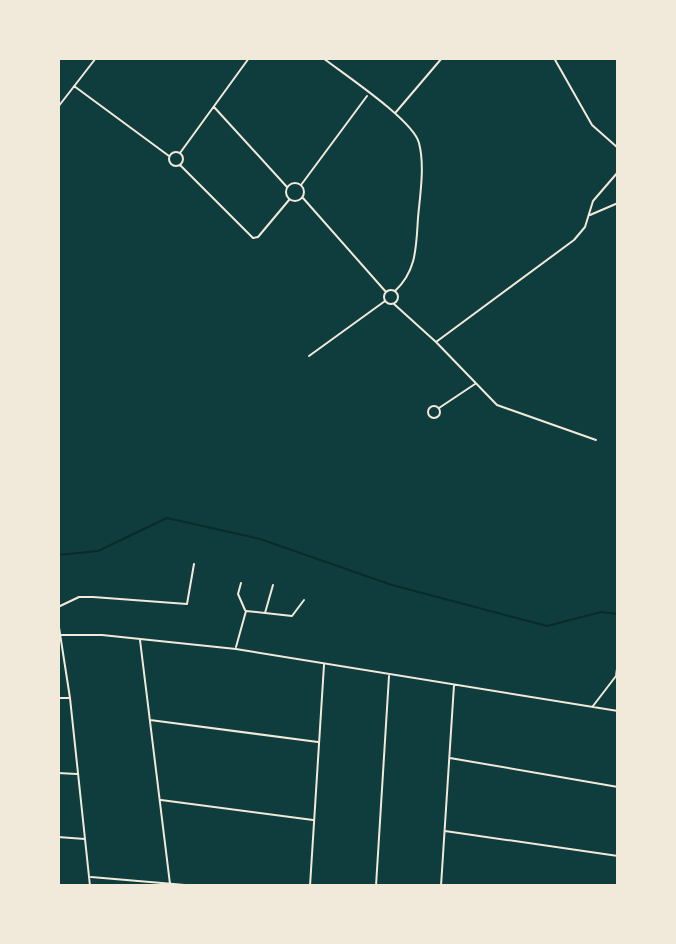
<svg xmlns="http://www.w3.org/2000/svg" width="676" height="944" viewBox="0 0 676 944" font-family="'Titillium Web',sans-serif">
  <rect width="100%" height="100%" fill="#0f3d3e"/>
  <g fill="none" stroke-linecap="round" stroke-linejoin="round">
    <path stroke="#0a2a2b" stroke-width="2" d="M58 555 98 551 167 518 260 539 392 585 547 626 601 612 618 614"/>
    <path stroke="#f1e9da" stroke-width="2" d="M323 58C345 75 413 120 419 143 425 166 420 195 418 218 416 247 417 270 395 291
      M554 58 592 125 618 148
      M74 86 169 156
      M58 107 96 58
      M214 107 287 187
      M396 112 442 58
      M169 159a7 7 0 1 1 14 0a7 7 0 1 1-14 0Z
      M180 153 249 58
      M180 165 253 238 258 237 289 200
      M286 192a9 9 0 1 1 18 0a9 9 0 1 1-18 0Z
      M301 185 367 96
      M303 198 386 292
      M590 215 618 203
      M384 297a7 7 0 1 1 14 0a7 7 0 1 1-14 0Z
      M394 304 436 342 497 405 596 440
      M436 342 574 240 585 227 593 201 618 172
      M309 356 385 301
      M428 412a6 6 0 1 1 12 0a6 6 0 1 1-12 0Z
      M439 408 475 384
      M241 583 238 594 245 610
      M273 585 265 613 292 616 304 600
      M58 607 79 597H93L187 604 194 564
      M58 621 70 698 90 886
      M58 635H102L236 649 618 711
      M140 640 170 884
      M236 647 246 611 265 613
      M58 698H69
      M593 706 616 676 618 662
      M150 720 318 742
      M450 758 618 787
      M58 773 77 774
      M161 800 313 820
      M445 831 618 856
      M58 837 85 839
      M91 877 197 886
      M310 886 324 665
      M376 886 389 676
      M441 886 454 685"/>
  </g>
  <rect width="676" height="944" fill="none" stroke="#f1e9da" stroke-width="120"/>
</svg>
